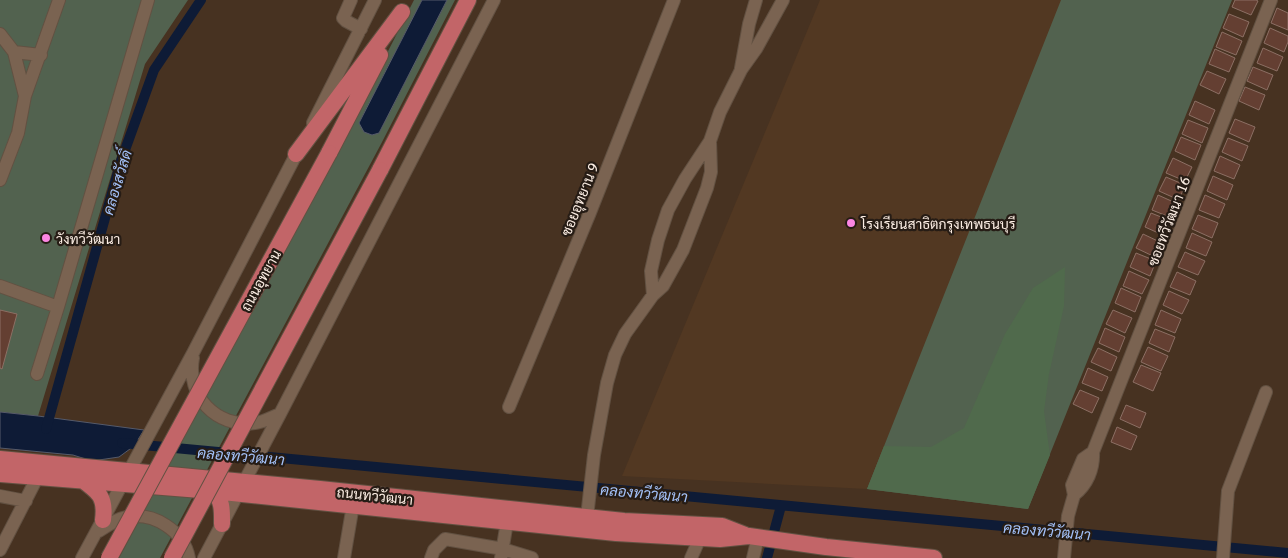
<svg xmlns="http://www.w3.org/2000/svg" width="1288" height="558" viewBox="0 0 1288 558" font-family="Georgia,Sarabun,serif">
  <rect width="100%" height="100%" fill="#473221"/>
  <path fill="#523822" d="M820 0H1065L867 489 622 476Z"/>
  <path fill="#52624f" d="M0 0H188L145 64 38 416 0 412Z
    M414 0H422L359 123 379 133 447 0H455L381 144 160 558H119L349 128Z
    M1061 0H1232L1028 509 867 489Z"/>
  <path fill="#506a4c" d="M1065 267 1064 306 1049 374 1044 411 1050 455 1028 509 867 489 884 446 931 447 964 428 1005 334 1033 288Z"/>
  <path fill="#0e1b36" stroke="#555a6a" d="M422 0H447L379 133 372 135 364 132 359 123Z
    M0 412 38 416 144 430 134 446 119 457 92 461 73 455 0 448Z"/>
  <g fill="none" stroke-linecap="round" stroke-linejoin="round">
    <path stroke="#0e1b36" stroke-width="10" d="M46 429 121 161 154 70 201 0
      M122 443 1288 553
      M767 558 781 506"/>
  </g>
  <path fill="#643f32" stroke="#8c6f64" d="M1235 0H1256L1258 1 1251 15 1232 7Z
    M1277 8 1288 13V30L1271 23Z
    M1229 14 1249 22 1243 37 1223 28Z
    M1270 28 1288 36V42L1284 52 1264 43Z
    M1222 32 1242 41 1236 55 1216 47Z
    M1263 48 1283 57 1277 71 1257 63Z
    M1215 49 1235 58 1229 72 1209 64Z
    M1253 67 1273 75 1267 90 1247 81Z
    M1207 71 1226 79 1219 94 1200 85Z
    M1245 87 1265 95 1259 110 1239 101Z
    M1195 101 1215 110 1209 124 1189 115Z
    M1235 119 1255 127 1249 142 1229 133Z
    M1188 120 1208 128 1202 143 1182 134Z
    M1181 137 1201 145 1195 160 1175 151Z
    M1228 138 1248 146 1242 161 1222 152Z
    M1220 156 1240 165 1234 179 1214 171Z
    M1173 158 1192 167 1185 181 1166 173Z
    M1213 176 1233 185 1227 200 1207 191Z
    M1166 177 1185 185 1179 200 1159 191Z
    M1158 195 1178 204 1172 218 1152 210Z
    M1205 195 1225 204 1219 218 1199 210Z
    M1151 213 1171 221 1165 236 1145 227Z
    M1198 215 1218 223 1212 238 1192 229Z
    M1192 233 1212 242 1206 256 1186 248Z
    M1143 234 1162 243 1155 257 1136 248Z
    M1185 252 1205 261 1198 275 1178 267Z
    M1136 253 1156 261 1150 276 1130 267Z
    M1129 271 1149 280 1142 294 1123 286Z
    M1177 272 1196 281 1190 295 1170 287Z
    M1121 288 1141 297 1135 312 1115 303Z
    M1169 291 1189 300 1182 314 1163 305Z
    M0 310 17 314 2 369 0 368Z
    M1113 310 1132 318 1125 333 1106 324Z
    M1161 310 1181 319 1175 333 1155 325Z
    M1105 328 1125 337 1119 352 1099 343Z
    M1155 329 1175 337 1169 352 1149 343Z
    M1148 347 1168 356 1161 371 1141 362Z
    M1098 348 1117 357 1111 371 1091 362Z
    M1141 365 1161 373 1153 391 1133 382Z
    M1088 368 1108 377 1102 391 1082 383Z
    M1080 390 1099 398 1092 413 1073 404Z
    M1126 405 1146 413 1140 428 1120 419Z
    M1117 427 1137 436 1131 450 1111 442Z"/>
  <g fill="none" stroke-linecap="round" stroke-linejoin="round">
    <defs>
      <path id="minor" d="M351 0 343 18 346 21 361 29
        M0 34 14 52 25 96 18 133 0 180
        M14 52 41 55
        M741 68 749 24 756 0
        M25 96 59 0
        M313 123 375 0
        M0 286 58 307 148 0
        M653 295 651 271 658 240 668 210 685 179 710 141
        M193 358C186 396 216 428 255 423 264 422 272 417 280 414
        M37 374 58 307
        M509 407 589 215 674 0
        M1074 495C1087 485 1094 469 1093 452L1271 0
        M0 496 26 501
        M587 517 594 455 607 383 615 355 625 334 653 295 663 286 683 250 707 188 711 172 710 141 720 112 741 70 756 49 783 0
        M99 531C108 525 116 519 127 517 154 512 184 531 189 558
        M0 550 38 476
        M82 558 193 353 300 147
        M204 558 280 414 494 0
        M344 558 353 505
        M431 558 434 550 445 539 503 549 532 558
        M501 558 507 522
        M691 558 700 538
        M753 558 758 537
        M1064 558 1068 516 1074 495 1072 485 1083 459 1093 452
        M1223 558 1228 491 1266 392"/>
      <path id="major" d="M329 153 380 55
        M296 154 402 12
        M380 170 468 0
        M0 459 320 489 624 521 722 526 745 535
        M0 474 213 491 616 533 720 539 749 536 826 547 934 558
        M81 479C99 492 106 497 103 520
        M213 491C223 500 222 512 222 524"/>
    </defs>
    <use href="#minor" stroke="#625142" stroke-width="14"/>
    <use href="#major" stroke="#625142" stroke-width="18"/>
    <use href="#minor" stroke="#7a6351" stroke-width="12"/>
    <use href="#major" stroke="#c26568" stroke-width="16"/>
    <defs>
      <path id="major-bridge" d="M109 558 329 153
        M172 558 380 170"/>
    </defs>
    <use href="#major-bridge" stroke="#625142" stroke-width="18" stroke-linecap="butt"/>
    <use href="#major-bridge" stroke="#c26568" stroke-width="16"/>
  </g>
  <g fill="#fc86e3" stroke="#261c15" stroke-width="2">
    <circle cx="851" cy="223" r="5"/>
    <circle cx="46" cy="238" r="5"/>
  </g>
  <g text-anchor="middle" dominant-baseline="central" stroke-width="4.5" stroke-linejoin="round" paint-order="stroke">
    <g font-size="14" fill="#fceee4" stroke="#261c15">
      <text transform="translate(579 199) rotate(-68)">ซอยอุทยาน 9</text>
      <text transform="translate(1168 221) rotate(-69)">ซอยทวีวัฒนา 16</text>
      <text transform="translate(260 280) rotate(-61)">ถนนอุทยาน</text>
      <text transform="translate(375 495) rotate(6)">ถนนทวีวัฒนา</text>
    </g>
    <g font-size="14" fill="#fceee4" stroke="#261c15" text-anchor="start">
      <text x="861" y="223">โรงเรียนสาธิตกรุงเทพธนบุรี</text>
      <text x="56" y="238">วังทวีวัฒนา</text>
    </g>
    <g font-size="15" font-style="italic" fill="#a3c1f8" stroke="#261c15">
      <text transform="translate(116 182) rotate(-73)">คลองสวัสดิ์</text>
      <text transform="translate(241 455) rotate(5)">คลองทวีวัฒนา</text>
      <text transform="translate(644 492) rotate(5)">คลองทวีวัฒนา</text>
      <text transform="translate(1047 530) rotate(5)">คลองทวีวัฒนา</text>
    </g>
  </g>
</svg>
